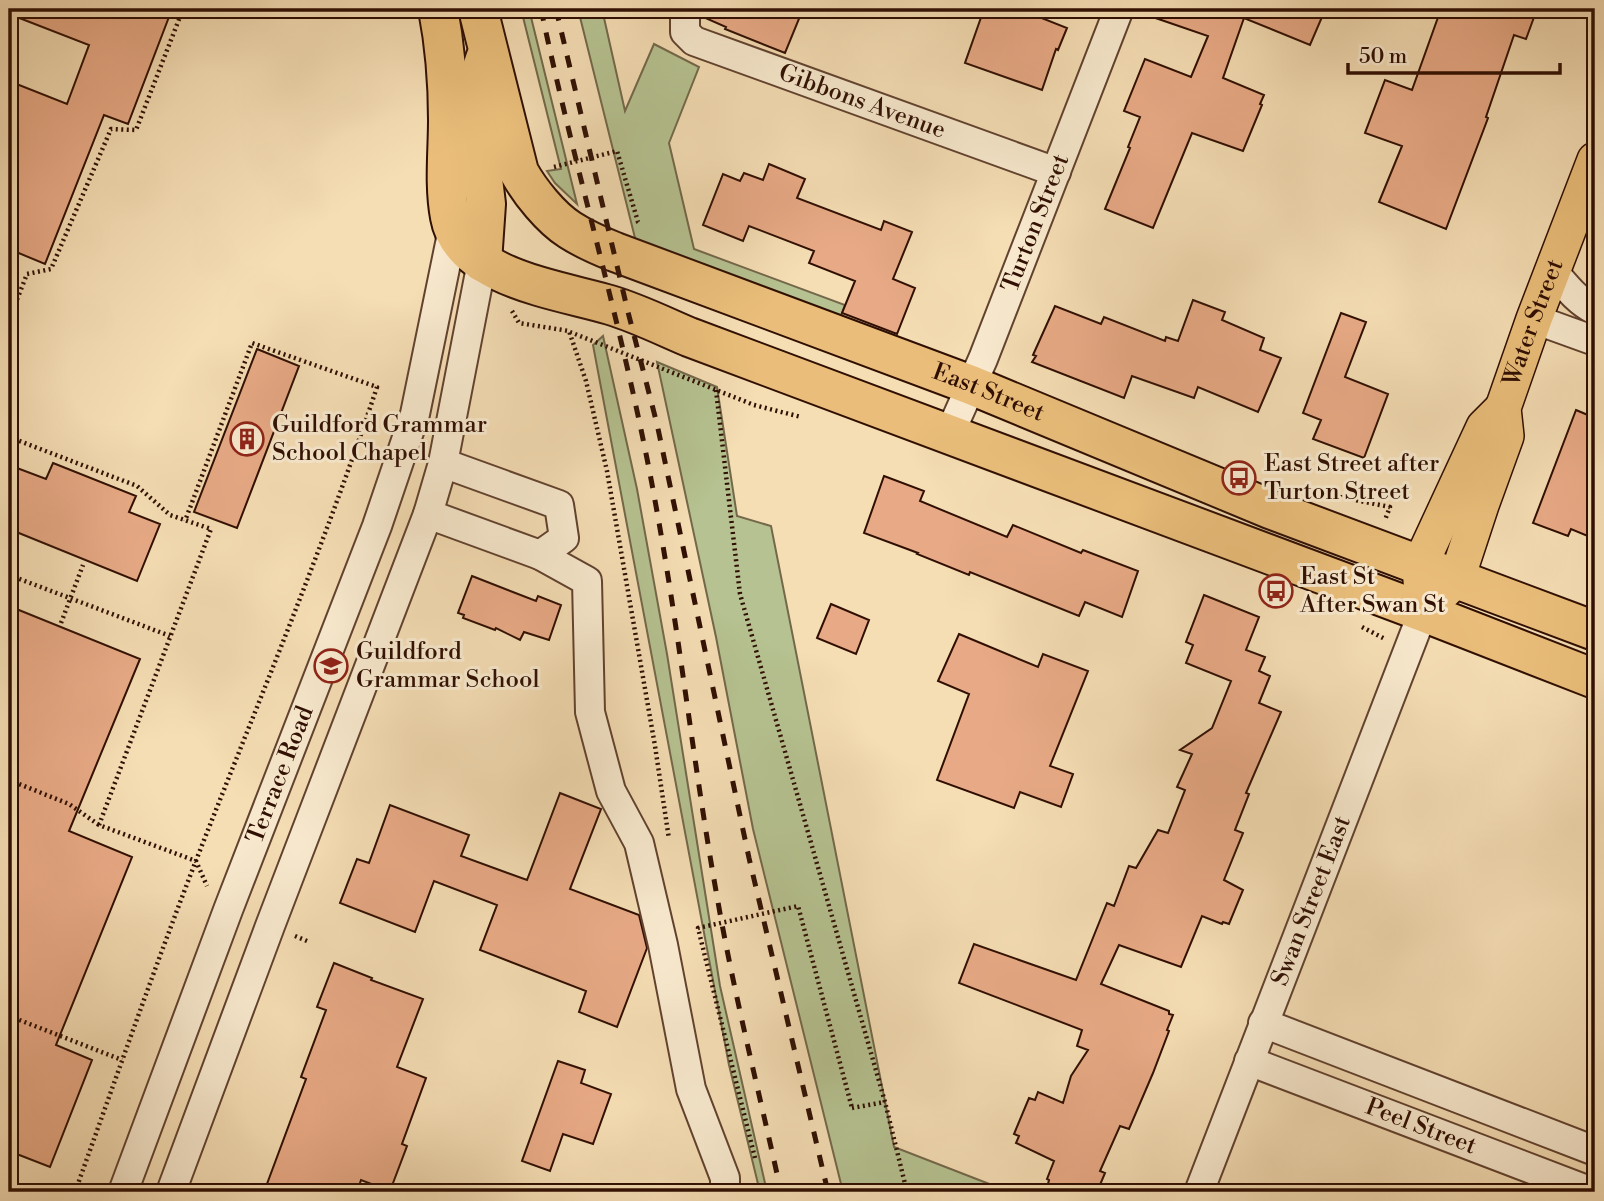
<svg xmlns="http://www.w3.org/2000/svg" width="1604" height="1201" viewBox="0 0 1604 1201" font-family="'Libre Bodoni',serif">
  <rect width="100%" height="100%" fill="#f5ddb4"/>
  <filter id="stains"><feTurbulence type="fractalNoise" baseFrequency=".00286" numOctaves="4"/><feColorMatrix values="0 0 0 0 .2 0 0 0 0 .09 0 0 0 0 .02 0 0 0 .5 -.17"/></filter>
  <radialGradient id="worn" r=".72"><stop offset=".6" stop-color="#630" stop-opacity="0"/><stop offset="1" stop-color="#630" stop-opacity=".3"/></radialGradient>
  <path fill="#b6c291" stroke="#73684a" stroke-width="2" d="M521 9H529L577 204 555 183 547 171 561 169Z
    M578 9H602L625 111 654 44 699 67 669 143 694 249 845 305 841 316 636 242Z
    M603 336 637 489 667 654 720 986 767 1192H760L729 1065 593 345Z
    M657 362 717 387 737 516 771 526 894 1147 1010 1192H843L753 829 716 637Z"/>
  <path fill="#e8aa86" stroke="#300f03" stroke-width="2" d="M9 9H172L128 124 104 115 45 264 9 249V81L67 104 89 45 9 14Z
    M704 9H803L785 53 725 29 726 27 703 17Z
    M984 9H1019L1067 28 1058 50 1056 49 1042 90 965 63Z
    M1142 9H1302L1322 17 1310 45 1244 18 1223 78 1264 95 1260 104 1262 105 1243 151 1192 133 1153 228 1105 209 1130 148 1128 147 1140 117 1124 111 1145 59 1191 77 1208 36 1141 13Z
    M1441 9H1537L1526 39 1514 35 1486 117 1488 118 1446 229 1379 202 1402 146 1365 133 1385 80 1412 90Z
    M769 164 805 179 797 198 881 230 884 221 912 232 893 279 915 288 897 334 842 313 855 281 809 263 814 251 749 226 743 241 703 225 723 174 740 181 744 173 763 180Z
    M1193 300 1225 312 1222 320 1264 338 1260 350 1281 358 1258 412 1198 387 1194 398 1132 376 1124 398 1032 362 1036 356 1033 355 1055 306 1101 324 1104 317 1165 341 1166 337 1178 341Z
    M1341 313 1366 322 1345 377 1388 394 1364 458 1313 439 1321 420 1303 413Z
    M257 349 299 366 237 528 194 512Z
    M1576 410 1595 418V539L1571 529 1568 536 1533 523Z
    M53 463 136 496 129 512 160 524 137 581 9 529V465L46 479Z
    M884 476 924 491 920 501 1007 537 1013 525 1081 553 1083 550 1138 571 1122 617 1085 602 1079 616 970 572 969 575 917 554 918 553 864 533Z
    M472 576 536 601 538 596 561 605 549 640 524 632 520 640 496 628 495 630 463 618 464 615 458 613Z
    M1204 595 1259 617 1246 650 1265 657 1259 671 1270 676 1259 703 1281 712 1246 793 1249 794 1235 830 1243 833 1224 880 1243 890 1229 924 1223 922 1222 924 1202 916 1181 967 1119 945 1101 984 1169 1011V1014L1173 1015 1167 1030 1169 1031 1153 1073 1129 1129 1120 1126 1100 1171 1105 1173 1097 1192H1067L1048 1184 1049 1180 1047 1179 1054 1161 1016 1143 1019 1136 1014 1134 1029 1098 1035 1100 1038 1092 1063 1103 1071 1076 1088 1050 1077 1046 1082 1030 959 983 974 944 1076 980 1107 903 1114 906 1129 866 1136 868 1158 830 1168 833 1185 790 1177 787 1192 754 1180 750 1212 728 1231 681 1186 663 1193 645 1186 642Z
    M831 604 869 620 856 654 817 638Z
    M9 606 140 659 69 831 132 857 56 1045 92 1060 50 1167 9 1151Z
    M959 634 1038 667 1043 654 1088 671 1050 766 1073 774 1061 807 1020 792 1014 808 937 780 969 694 938 681Z
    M560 793 601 809 570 889 639 915 647 948 617 1027 579 1012 586 991 480 950 497 905 434 881 415 932 340 903 357 859 369 863 390 805 469 835 461 856 527 880Z
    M334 963 372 978 371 980 423 999 397 1067 426 1078 402 1144 407 1146 390 1191 361 1180 357 1192H264L306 1079 301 1077 326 1010 317 1007Z
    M558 1061 585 1070 581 1083 611 1094 593 1144 563 1134 550 1171 522 1161Z"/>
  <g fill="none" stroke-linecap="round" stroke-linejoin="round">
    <defs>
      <g id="minor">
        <path id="s1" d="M688 9 685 17V32L694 41 1056 172"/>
        <path d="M1553 271C1565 285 1578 302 1595 310"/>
        <path d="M1534 319 1595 341"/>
        <path id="s2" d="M949 435 983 359 1119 9"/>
        <path d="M443 463 559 505 564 538 540 555 587 581 590 712 611 791 639 843 663 945 691 1089 725 1178V1192"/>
        <path d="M428 514 540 555"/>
        <path d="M1263 1023 1595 1151"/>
        <path id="s3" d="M1249 1061 1592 1192"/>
        <path id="s4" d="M123 1192 228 910 377 526 415 414 453 229"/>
        <path d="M171 1192 270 926 428 514 443 463 482 262"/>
        <path id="s5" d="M1199 1192 1423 612"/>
      </g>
      <g id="major">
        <path d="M1422 594 1420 565 1484 427 1503 408"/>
        <path id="s6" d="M1423 612 1457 578 1481 505 1506 436 1503 408 1534 319 1595 160"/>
      </g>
      <g id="highway">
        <path d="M438 9C445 45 448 83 448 120 448 152 444 185 450 217 461 278 560 290 610 305 637 313 663 326 689 337L1423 612 1595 679"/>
        <path id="s7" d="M478 9 519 172C530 192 551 218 570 230 584 239 600 246 615 252L971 385 1270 509 1595 631"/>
        <path d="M482 262 486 204 473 95 485 59"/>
      </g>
    </defs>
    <use href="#minor" stroke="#61422f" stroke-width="32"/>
    <use href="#major" stroke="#300f03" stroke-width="38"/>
    <use href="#highway" stroke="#300f03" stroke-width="42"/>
    <path stroke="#300f03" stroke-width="4.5" stroke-dasharray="2 3.5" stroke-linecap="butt" d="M554 167 617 151 638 222 640 224
      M512 311 519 323 569 331 586 381 607 471 655 746 669 839
      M9 320 27 274 51 269 111 129 136 130 183 9
      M570 332 754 405 801 417
      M716 390 740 594 885 1102 907 1192
      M9 437 137 486 170 515 211 529 99 825 196 861 207 886
      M1340 497 1390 507 1385 520
      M9 575 170 636
      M61 623 83 565
      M1362 627 1385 639
      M9 780 69 804 99 825
      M295 936 307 941
      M9 1016 122 1060
      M852 1108 885 1102
      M75 1192C115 1081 154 969 197 858 258 702 324 547 377 387L252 343 185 521"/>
    <use href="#minor" stroke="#f8e9ce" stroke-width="28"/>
    <use href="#major" stroke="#eabe7a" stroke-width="35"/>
    <use href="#highway" stroke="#eabe7a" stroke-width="38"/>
    <path stroke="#300f03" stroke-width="5" stroke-dasharray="12 12" stroke-linecap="butt" d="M541 9C576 175 626 338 656 506 680 637 694 770 718 902 735 999 760 1095 781 1192
      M556 9 628 312 657 424 749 858 828 1192"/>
    <path stroke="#300f03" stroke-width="4.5" stroke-dasharray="2 3.5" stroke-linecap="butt" d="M755 1158 698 928 798 906 852 1108"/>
  </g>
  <defs>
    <symbol id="building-ring" viewBox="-11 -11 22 22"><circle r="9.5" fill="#f8e9ce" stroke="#8f2418" stroke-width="1.5"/><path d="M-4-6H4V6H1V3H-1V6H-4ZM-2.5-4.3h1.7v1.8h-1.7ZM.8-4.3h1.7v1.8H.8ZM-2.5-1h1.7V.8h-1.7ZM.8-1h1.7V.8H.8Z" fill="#8f2418"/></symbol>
    <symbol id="bus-ring" viewBox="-11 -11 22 22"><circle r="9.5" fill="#f8e9ce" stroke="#8f2418" stroke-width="1.5"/><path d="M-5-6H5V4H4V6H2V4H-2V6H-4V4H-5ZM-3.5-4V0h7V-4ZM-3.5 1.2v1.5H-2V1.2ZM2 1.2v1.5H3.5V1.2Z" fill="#8f2418"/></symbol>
    <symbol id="school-ring" viewBox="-11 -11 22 22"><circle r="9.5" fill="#f8e9ce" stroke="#8f2418" stroke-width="1.5"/><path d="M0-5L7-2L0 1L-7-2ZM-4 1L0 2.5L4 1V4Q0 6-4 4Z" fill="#8f2418"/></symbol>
  </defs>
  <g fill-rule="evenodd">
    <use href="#building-ring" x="228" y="420" width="38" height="38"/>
    <use href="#bus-ring" x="1220" y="459" width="38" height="38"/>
    <use href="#bus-ring" x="1257" y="572" width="38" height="38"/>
    <use href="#school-ring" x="312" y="647" width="38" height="38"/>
  </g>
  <g text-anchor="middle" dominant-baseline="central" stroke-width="6" stroke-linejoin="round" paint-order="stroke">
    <g font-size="24" fill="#300f03" stroke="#f8e9ce">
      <text stroke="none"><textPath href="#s1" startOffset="215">Gibbons Avenue</textPath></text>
      <text stroke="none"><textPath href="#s2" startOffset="229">Turton Street</textPath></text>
      <text stroke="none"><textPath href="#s6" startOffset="317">Water Street</textPath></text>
      <text stroke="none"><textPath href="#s7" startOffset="695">East Street</textPath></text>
      <text stroke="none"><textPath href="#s4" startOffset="446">Terrace Road</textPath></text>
      <text stroke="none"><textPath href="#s5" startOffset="312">Swan Street East</textPath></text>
      <text stroke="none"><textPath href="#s3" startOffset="184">Peel Street</textPath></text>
    </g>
    <g font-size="24" fill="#300f03" stroke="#f8e9ce" text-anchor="start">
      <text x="272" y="425">Guildford Grammar<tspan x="272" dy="28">School Chapel</tspan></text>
      <text x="1264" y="464">East Street after<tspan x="1264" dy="28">Turton Street</tspan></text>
      <text x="1300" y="577">East St<tspan x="1300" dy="28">After Swan St</tspan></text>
      <text x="356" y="652">Guildford<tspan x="356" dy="28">Grammar School</tspan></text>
    </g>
  </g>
  <rect width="1604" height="1201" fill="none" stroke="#f5ddb4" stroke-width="35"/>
  <rect x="10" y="10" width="1583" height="1180" fill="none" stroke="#300f03" stroke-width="3.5"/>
  <rect x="18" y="18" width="1569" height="1166" fill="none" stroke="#300f03" stroke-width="2"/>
  <path d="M1348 63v10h212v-10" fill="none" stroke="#300f03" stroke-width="3.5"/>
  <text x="1359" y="63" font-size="21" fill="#300f03" stroke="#f8e9ce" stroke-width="5" paint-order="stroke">50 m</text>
  <rect width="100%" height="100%" filter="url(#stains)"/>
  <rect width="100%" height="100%" fill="url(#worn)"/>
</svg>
